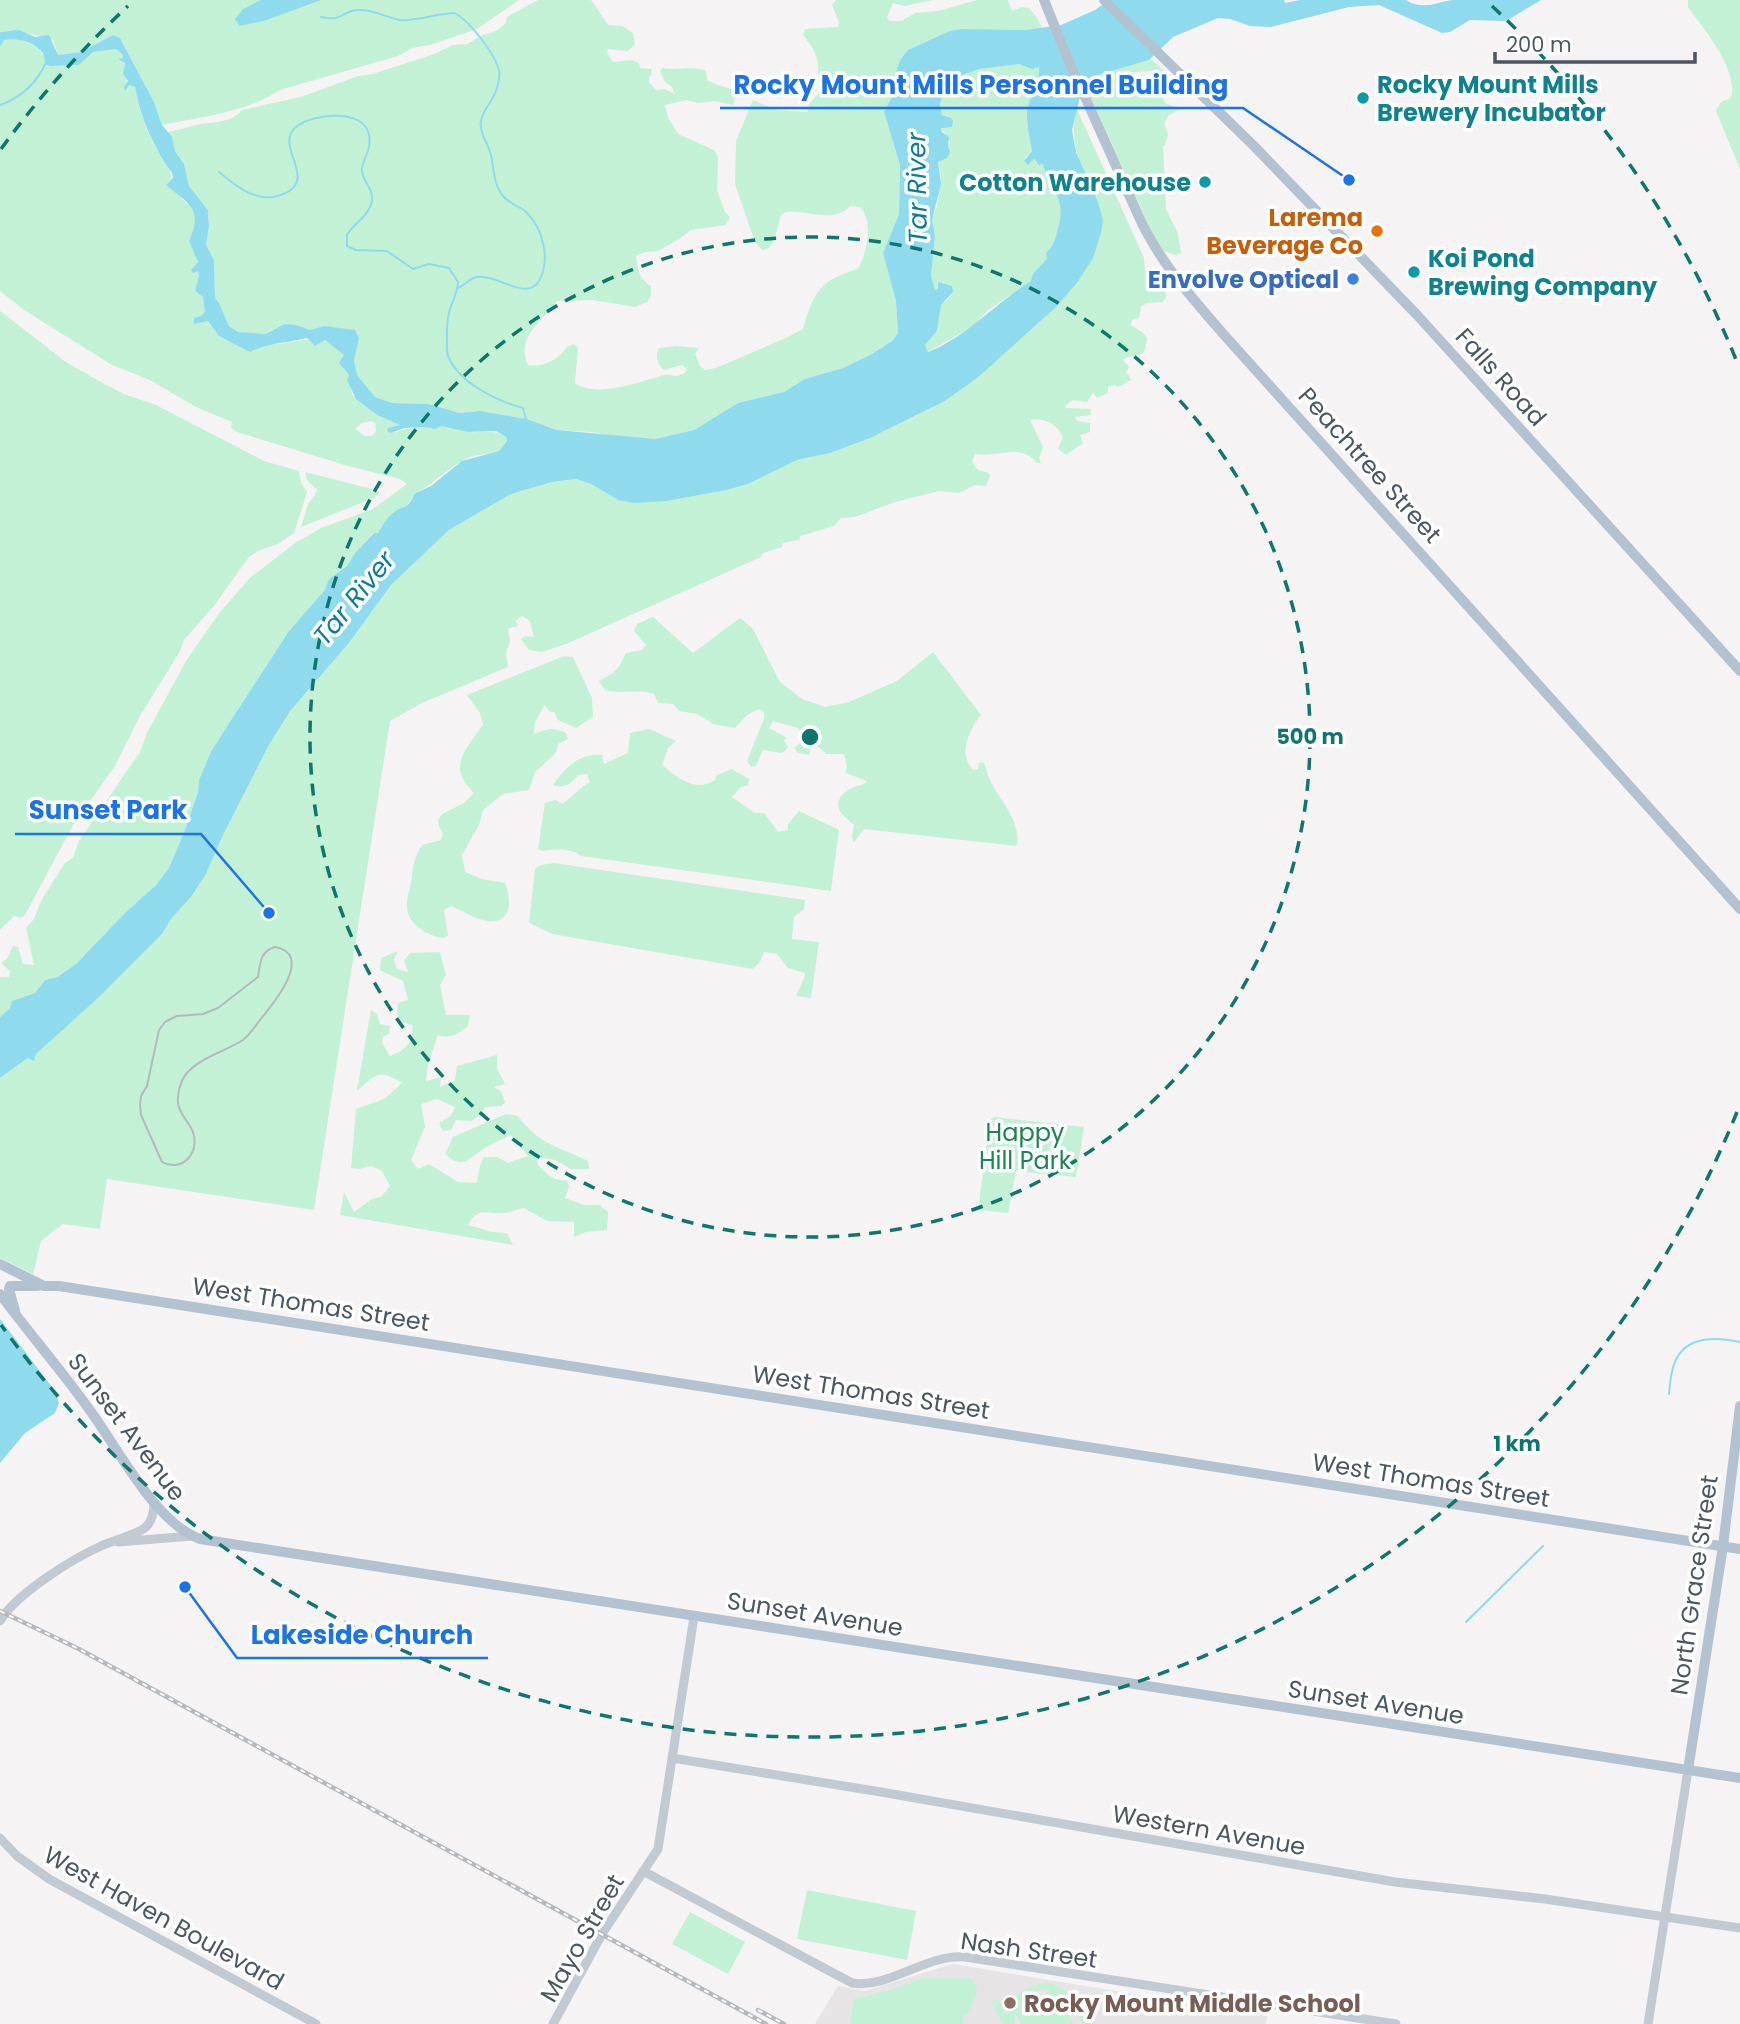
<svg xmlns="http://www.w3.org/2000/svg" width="1740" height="2024" viewBox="0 0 1740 2024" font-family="Poppins,sans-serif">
  <rect width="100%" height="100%" fill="#f5f3f3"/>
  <path fill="#e6e4e5" d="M953 1964 1267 2016 1266 2024H815L838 1986 865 1991Z"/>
  <path fill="#c3f1d5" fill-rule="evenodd" d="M0 0H519L477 29 430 45 412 48 398 56 280 90C247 112 201 117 162 125L154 102 122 41 113 35 81 52 58 55 53 40C44 36 9 30 0 32Z
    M538 0H591L608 25 622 26 633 33 635 45 627 51 608 49 607 53 613 62 633 60 639 63 640 68 651 69 652 74 649 77V82L656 90 665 89 675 94 672 87 665 82 660 71 663 68C677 71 695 65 706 71L707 80 715 84 737 91 733 105 715 101 698 103 686 100 665 105 668 117 678 134 714 150 718 157 717 190 725 212 730 217 726 225 691 230 679 239 658 251 645 252 636 256C638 270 639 279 651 286V296L647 302 635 307 592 300 557 301C543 321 515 337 528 365 542 368 560 359 567 347L573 344 578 347 575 383C598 399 640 381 665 375 675 373 671 380 685 373L687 369 682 365 664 370C657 363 655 357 659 348L677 346 699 348 695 354 700 366 705 370 716 368 786 338 803 329C813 292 821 280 858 269 867 253 874 222 860 207L850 206C835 224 806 210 787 212L781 215C777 228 777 238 768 249L762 250 755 242 735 184 736 141 753 100 776 110 807 112 810 103 822 89V79L818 74C820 57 813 48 803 35L805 29 838 27 839 22 832 5 836 0H933L905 6 893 3 887 17 890 21H901L915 13 938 11 977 0H1008L1012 11 1022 7 1029 8 1038 19 1042 29 1026 30 895 76 894 93 884 112 900 165 899 214 883 253 896 301 898 333 892 341 872 354 843 368 806 379 784 392 738 403 694 430 655 439 628 438 590 432 557 430 527 419 480 411 458 413 429 404 392 403 375 397 357 375 354 360 359 339 338 329 324 326 310 330 284 324 266 334 256 335 238 332 229 326 219 304 215 299 214 260 206 245 209 227 208 210 189 186 184 164 175 151 172 137 168 132C179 130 191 126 201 124 215 122 233 122 242 110L301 97 358 76 373 74 434 54 453 45 467 44 483 35 496 31 506 23 507 17Z
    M1688 0H1740V169L1716 111 1721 102 1731 98C1739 70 1703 28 1688 7Z
    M16 38C31 45 45 47 46 65L50 66 79 65 93 52 116 49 123 55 127 84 135 87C138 106 145 127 154 145 164 163 174 168 172 190 180 193 179 196 184 201 185 202 193 207 194 208 200 216 193 233 189 241L197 257 199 275 195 291 203 297 205 312 200 321 208 320 219 336C235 339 252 344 268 344 294 346 324 327 344 355V369L350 377 352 394 377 415 401 425 394 433C409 426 426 427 442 426 451 425 460 431 469 432 484 433 493 429 506 437L507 441C500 456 488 452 474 456 453 462 435 484 414 494 407 512 388 516 378 533H373L355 553 347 566 329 579 326 590 289 631 233 717 199 780 198 792 183 835 169 868 156 885 125 913 77 963 58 978 45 980 35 993 12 1001 10 1008 0 1017V977H9L10 971 1 963 7 959 13 946 18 947 23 964 34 965 26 928 34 919 41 901 65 863 73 858 79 841 140 752 147 733 186 661 220 612 250 578 295 543 321 528 373 509 407 484 400 479 348 466 237 432 231 428 232 422 196 407 150 380 112 365 24 310 0 291V47L4 40ZM372 421 377 425H375L376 431 372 436H365L355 429 362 423Z
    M1151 59 1185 90V94L1181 95 1154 83 1152 71 1134 72 1136 83 1147 84 1156 94 1163 97 1165 103 1180 109 1169 115 1164 123 1168 135 1165 145 1163 146 1166 209 1178 234 1181 253 1176 255 1164 251 1154 237 1085 84C1101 65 1130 68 1151 59Z
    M1019 64 1032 68 1039 67C1041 81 1029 97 1027 111 1026 122 1030 140 1032 151L1025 158 1028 165 1034 159 1036 163H1043C1050 191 1067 196 1058 228 1055 239 1054 245 1046 253L1047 259 1031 281 987 311 975 325 928 352 925 345 937 331 941 305 950 297 953 292 938 283V289L935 291 931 276 935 236 932 220 937 206 941 177 938 162 950 142 941 128 951 118 942 115 940 104 945 89 957 98 958 79C973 65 1000 67 1019 64Z
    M1076 107 1144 258 1145 270 1150 274 1156 273 1167 295 1163 302 1147 303 1141 307 1139 318 1132 320 1131 325 1143 333 1147 338 1145 350 1140 355 1127 357 1123 360 1129 367 1125 374 1129 375 1131 380 1118 387 1114 385 1108 387V393L1097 398 1093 393 1087 402 1073 400 1065 406V408L1091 409V415L1075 417 1077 421 1090 423V432L1080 435 1083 443 1066 455 1058 449 1063 437C1057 424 1044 417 1030 420L1043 447 1039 458 1041 463H1037C1020 442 996 458 975 454L972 461 978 470 989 473 990 476 986 486 975 485 959 493 939 491 895 502 855 517 841 518 834 526 800 536 799 540 782 543V547L763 553 761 557 566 644 542 652 529 650 521 639 526 636 534 637 530 621 522 616 515 621 518 624 516 627 508 628 510 640 506 654 508 667 422 703 390 721 314 1210 107 1179 100 1229 63 1224 41 1241 33 1274 0 1258V1078L28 1058 35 1059 36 1054 162 934 171 919 191 897 206 874 223 835 270 743 291 710 349 643 391 585 449 530 511 494 552 482 576 479 591 484 618 500 667 501 727 490 748 484 797 460 830 453 887 430 945 401 976 379 1025 333 1098 202C1081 164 1069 150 1076 107Z
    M0 311 66 362 99 381 124 394 156 405 264 461 299 471 301 483 307 492 294 533 278 544 260 550 249 557 213 607 184 640 180 651 140 716 115 766 73 825 25 915 21 918 14 916 0 930Z
    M305 472 368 488 380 493 376 497 301 527 308 504 315 495 317 490 307 480Z
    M653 617 693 653 740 618 753 629 780 682 802 699 825 707 849 702 897 681 933 652 981 715C969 729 957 756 974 770L978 769 979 763 983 762C987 767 986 772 989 778 999 801 1021 819 1017 846L864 829 854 842 852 837 854 825C850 821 844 817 841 813 831 798 851 786 862 785L867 781 846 773 847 766 844 754H826L819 747 811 746 809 755 798 753 794 748 804 739 798 728 773 721 769 728 787 738 784 740 788 748 782 753 763 750 756 766 751 767 747 761 764 719V713L759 709 747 715 735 728 713 724 698 714 679 711 673 704 658 703 654 694C638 688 621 695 605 690L599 681C615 672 618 671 626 653L642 650 646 645 634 631 637 624Z
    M564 656 573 657 592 698 593 717 576 728 558 720 555 713 549 711 545 705 535 722 534 734C547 729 552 727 566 733L568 739 558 744 555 754 535 772 529 790 503 794 483 810 479 825 462 855 465 872 482 879 505 883C513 902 511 927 483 920 473 918 461 910 451 906L444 910 448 936 443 938C426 935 405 923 407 903 407 896 410 889 411 882 413 867 414 857 422 845L441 840 443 834C430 814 447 813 460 805 466 802 470 797 474 793 446 767 466 749 483 725L480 713 467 695Z
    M649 729 676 741 668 748 662 765C678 778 696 793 715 780L716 776 732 769 749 779 748 785 740 788 732 797 755 813H764L778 832 788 830V824L799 811 839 830 831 891 581 856C572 848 554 849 542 851L538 849 545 803 555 800 562 804C572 797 579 788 590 782L587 774 578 775C572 784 563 789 553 785 565 768 580 752 602 755L604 764 628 753 630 733Z
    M554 863 805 900 804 909 794 917 792 939 819 942 811 998 796 996C799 987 804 982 805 973L788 968 777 954 764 952 760 962 753 969 552 934 529 923 535 869 541 865Z
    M398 951 394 959 397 969 408 972 404 960 410 953 440 952 446 975 440 985 446 1015H470L468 1026C457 1035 451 1039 438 1035L428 1064 426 1081 441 1077 440 1087 455 1080 457 1066 497 1055V1069L505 1084 494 1087 501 1091 505 1102 502 1106 485 1107 481 1114 472 1121 456 1120 451 1130 443 1131 439 1123 451 1116 455 1107 437 1099 421 1104 425 1127 411 1160 418 1169 429 1164 458 1182 477 1183 480 1166 484 1157H497L508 1163 528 1156 511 1135C502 1139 493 1143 485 1148 469 1157 464 1171 445 1154L453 1137 506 1114 518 1116C539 1145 558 1146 588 1161L589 1169H571L555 1160 537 1157 538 1165C547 1174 554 1182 567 1180L569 1187 565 1198 584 1205H599L608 1212 607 1230 586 1232 574 1237V1222L547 1221 524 1208C517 1209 509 1213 502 1213 485 1214 479 1206 468 1225L492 1232 507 1233 513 1245 340 1215 344 1192 354 1212 372 1199 381 1197 390 1186 382 1171 371 1166 359 1169 351 1168 356 1109 384 1099 402 1083C379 1068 375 1075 357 1091L371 1010 377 1014 380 1024 390 1026 389 1034 383 1037 382 1043 390 1056C405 1051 415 1041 412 1025L399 1021 397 1012 398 1003 408 1000 403 981 380 970 381 958Z
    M994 1117 1084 1127 1076 1177 1016 1171 1008 1213 978 1210 990 1120Z
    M807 1890 916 1911 907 1960 797 1939Z
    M690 1912 745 1942 728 1974 672 1944Z
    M965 1977 974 1980 977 1991 968 2015 965 2014 962 2021 964 2024H850L854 1999 883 1992 924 1978Z
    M1050 1983C1072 1990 1078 2005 1089 2024H1083L1069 2000 1056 1991 1073 2024H1021L1015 2013 1014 2024H1003L991 2002 998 1999 1006 2016C1012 1994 1028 1984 1050 1983ZM1043 1989 1051 1991 1017 2008 1028 1995Z"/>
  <path fill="#90daee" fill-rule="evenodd" d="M261 0H321L264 21 239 26 235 19 243 9Z
    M1109 0H1284L1285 3 1300 0H1406C1424 11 1436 2 1453 0 1480 0 1513 0 1541 0L1506 21 1470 20 1450 32 1442 33 1379 5 1349 7 1271 27 1250 26 1230 19 1218 18 1173 37 1149 60 1091 77 1081 93 1072 130 1076 152 1098 202 1103 220 1101 233 1093 258 1077 283 1056 307 976 379 945 401 870 438 830 453 797 460 748 484 727 490 667 501 634 503 618 500 591 484 576 479 552 482 511 494 449 530 391 585 349 643 291 710 270 743 223 835 206 874 191 897 171 919 162 934 99 997 36 1054 34 1061 28 1058 0 1078V1017L10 1008 12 1001 35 993 45 980 58 977 77 963 125 913 156 885 169 868 183 835 198 792 199 780 211 752 233 717 289 631 325 590 329 579 347 566 355 553 374 533H378C382 526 387 518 393 513 404 504 408 511 414 494L431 486 462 461 499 451 507 441 506 437 496 431 468 432 442 426 435 429 424 427 405 428 390 433 387 431 388 428 400 425 377 415 356 399 347 380 349 375 339 363 344 355 325 340 315 346 307 338C288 343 267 343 250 352L219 336 208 321 194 324V318L201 316 205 312 203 297 195 291 199 275 198 271 193 273 191 270 198 262 189 241C204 207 188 204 166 185L173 178 172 173C154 148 140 118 135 87L129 85 125 91 124 87 128 81 123 74 125 63 118 59 123 58V55L116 49 93 52 79 65 50 66 46 65 43 53C34 42 18 37 4 40L0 47V32L19 30 35 37 49 35 58 55 81 52 113 35 120 38 154 102 162 125 172 137 175 151 184 164 189 186 208 210 209 227 206 245 214 260 215 298 219 303 229 326 238 332 266 334 284 324 296 325 310 330 324 326 355 330 359 339 354 360 357 375 375 397 392 403 429 404 459 413 480 411 527 419 557 430 655 439 694 430 738 403 784 392 805 379 843 368 872 354 892 341 898 333 896 301 883 253 899 214 900 165 884 112 894 93 895 76 900 60 908 50 950 31 962 29 1026 30 1061 25 1095 10ZM1019 64 1032 69 1039 67C1041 81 1029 97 1027 111 1026 122 1030 140 1032 151L1024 161 1028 165 1034 159 1039 165 1043 164C1050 192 1067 196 1058 228 1055 239 1054 245 1046 253L1047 259 1033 274 1031 281C997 302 965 338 928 352L925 345 937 331 941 305 953 292 952 286 938 282V289L935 290 931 276 935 236 932 220 941 184 938 162 947 158 950 152 948 147 949 137 942 132 941 128 952 127 953 121 951 118 942 115 940 104 945 89 958 98 960 93 957 85 962 75 979 69Z
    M0 1319 52 1387 59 1403 55 1413 25 1433 0 1463Z"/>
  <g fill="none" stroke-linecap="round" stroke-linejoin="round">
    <path stroke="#90daee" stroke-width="2" d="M321 17C344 22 341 11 357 10 373 9 385 17 400 20 414 22 438 13 455 13 470 22 492 50 498 67 501 73 499 81 497 88 494 100 483 109 481 121 479 132 487 142 490 152 495 167 492 184 504 197 510 204 519 206 526 212 543 228 551 260 539 281 526 302 499 274 476 277 469 279 465 285 458 288
      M0 105C22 97 37 84 46 62
      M219 172C236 186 257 204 281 195 325 179 263 140 304 122 327 112 375 110 369 146 368 156 361 162 362 172 364 183 374 190 372 201 370 215 354 223 347 235V246L356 250 387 251 413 269 429 264 449 268 458 282C458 294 449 306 448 318 447 326 446 349 448 356 459 383 497 401 523 408L526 419
      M1669 1394C1670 1387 1670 1379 1672 1372 1679 1336 1711 1336 1740 1342
      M1466 1622 1543 1546"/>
    <path stroke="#c1cad2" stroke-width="9" d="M118 1542 192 1536
      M0 1621C16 1594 72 1559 101 1546 111 1541 139 1534 146 1527 153 1520 154 1511 154 1502
      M672 1758 881 1792 1395 1882 1545 1899 1740 1928
      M0 1838 17 1856 49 1879 316 2024
      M643 1871 852 1983C889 1989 925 1954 965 1957L1396 2024
      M553 2024 602 1934 658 1849 694 1617
      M1648 2024 1688 1770"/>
    <path stroke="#b3c2d1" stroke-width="10" d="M1044 0 1067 57 1139 217C1160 263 1193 299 1226 337L1740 909
      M1104 0 1254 146 1418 316 1740 671
      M0 1264 44 1286H59L1740 1549
      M0 1294C29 1333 61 1370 89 1409 118 1448 154 1522 200 1539L1740 1778
      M15 1311 9 1289 10 1286H38
      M1688 1770 1723 1546 1740 1406"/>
    <path stroke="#b5b8bd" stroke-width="2" d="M275 947C313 954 276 1000 264 1015 257 1023 251 1034 243 1040 226 1051 201 1057 187 1073 181 1080 177 1093 178 1103 179 1116 192 1123 194 1136 198 1156 180 1172 162 1162L141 1115 140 1105 141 1096 147 1086 159 1030 165 1022 177 1016 203 1014 218 1008 258 977C260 964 260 951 275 947Z"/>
    <defs>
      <path id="rail" d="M0 1611 79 1649 766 2024
        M758 2010 784 2024"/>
    </defs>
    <use href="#rail" stroke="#b5b8bd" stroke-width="4.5"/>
    <use href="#rail" stroke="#fff" stroke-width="2" stroke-dasharray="5" stroke-linecap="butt"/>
  </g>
  <g fill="none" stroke="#0f766e" stroke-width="3.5" stroke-dasharray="12 9">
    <circle cx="810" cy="737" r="500"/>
    <path d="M1737 1112A1000 1000 0 0 1 1 1325M1 149A1000 1000 0 0 1 128 6M1492 6A1000 1000 0 0 1 1737 362"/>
  </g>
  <g fill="#0f9aa8" stroke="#fff" stroke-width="2.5">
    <circle cx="1363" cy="98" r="7"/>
    <circle cx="1205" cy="182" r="7"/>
    <circle cx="1414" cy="272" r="7"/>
  </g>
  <circle fill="#e8710a" stroke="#fff" stroke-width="2.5" cx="1377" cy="231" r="7"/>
  <circle fill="#3f7fe0" stroke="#fff" stroke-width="2.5" cx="1353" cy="279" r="7"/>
  <circle fill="#8d6e63" stroke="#fff" stroke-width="2.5" cx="1010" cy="2003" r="7"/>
  <g text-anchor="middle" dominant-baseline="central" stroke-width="7" stroke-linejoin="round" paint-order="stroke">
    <g font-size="24" font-weight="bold" fill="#0d838f" stroke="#fff" text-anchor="start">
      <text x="1377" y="84">Rocky Mount Mills<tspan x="1377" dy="28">Brewery Incubator</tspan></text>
      <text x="1191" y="182" text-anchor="end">Cotton Warehouse</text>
      <text x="1428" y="258">Koi Pond<tspan x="1428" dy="28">Brewing Company</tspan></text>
    </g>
    <g font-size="24" font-weight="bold" fill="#c56008" stroke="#fff" text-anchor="end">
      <text x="1363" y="217">Larema<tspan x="1363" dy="28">Beverage Co</tspan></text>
    </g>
    <g font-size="24" font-weight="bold" fill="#366cbe" stroke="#fff" text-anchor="end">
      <text x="1339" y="279">Envolve Optical</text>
    </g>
    <g font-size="24" fill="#4a5661" stroke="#fff">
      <text transform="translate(1501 377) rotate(48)">Falls Road</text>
      <text transform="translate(1370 465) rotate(48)">Peachtree Street</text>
      <text transform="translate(311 1304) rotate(9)">West Thomas Street</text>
      <text transform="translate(871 1392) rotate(9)">West Thomas Street</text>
      <text transform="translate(127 1427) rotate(53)">Sunset Avenue</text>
      <text transform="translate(1431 1480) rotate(9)">West Thomas Street</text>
      <text transform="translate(1694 1585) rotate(-82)">North Grace Street</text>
      <text transform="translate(815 1614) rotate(9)">Sunset Avenue</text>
      <text transform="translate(1376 1702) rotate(9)">Sunset Avenue</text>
      <text transform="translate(1209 1830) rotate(10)">Western Avenue</text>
      <text transform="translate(164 1918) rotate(29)">West Haven Boulevard</text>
      <text transform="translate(582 1938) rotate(-60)">Mayo Street</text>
      <text transform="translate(1029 1950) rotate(8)">Nash Street</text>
    </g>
    <g font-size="24" fill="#17864f" stroke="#fff">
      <text x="1025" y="1132">Happy<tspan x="1025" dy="28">Hill Park</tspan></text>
    </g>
    <g font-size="24" font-weight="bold" fill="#785e54" stroke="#fff" text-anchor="start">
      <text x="1024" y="2003">Rocky Mount Middle School</text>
    </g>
    <g font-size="26" font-style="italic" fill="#0c7c9b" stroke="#fff">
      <text transform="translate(917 188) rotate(-91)">Tar River</text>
      <text transform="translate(354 598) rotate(-51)">Tar River</text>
    </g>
  </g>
  <circle cx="810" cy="737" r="10" fill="#0f766e" stroke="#fff" stroke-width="3.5"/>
  <g font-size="21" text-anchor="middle" font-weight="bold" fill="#0f766e" stroke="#fff" stroke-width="7" stroke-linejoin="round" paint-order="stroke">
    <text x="1310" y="744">500 m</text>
    <text x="1517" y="1451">1 km</text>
  </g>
  <path fill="none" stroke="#1a73e8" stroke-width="2.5" d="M1349 180L1243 108H720M269 913L201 834H15M185 1587L237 1658H488"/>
  <g fill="#1a73e8" stroke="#fff" stroke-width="2.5">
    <circle cx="1349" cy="180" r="7"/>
    <circle cx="269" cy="913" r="7"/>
    <circle cx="185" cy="1587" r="7"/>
  </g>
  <g font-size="26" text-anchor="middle" font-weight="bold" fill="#1a73e8" stroke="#fff" stroke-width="7" stroke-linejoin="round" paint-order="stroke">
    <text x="981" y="94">Rocky Mount Mills Personnel Building</text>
    <text x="108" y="819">Sunset Park</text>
    <text x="362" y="1644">Lakeside Church</text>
  </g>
  <path d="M1495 52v10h200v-10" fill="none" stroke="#4a5661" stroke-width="3.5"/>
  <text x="1506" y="52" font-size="21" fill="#4a5661" stroke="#ffffff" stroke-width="5" paint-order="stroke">200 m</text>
</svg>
